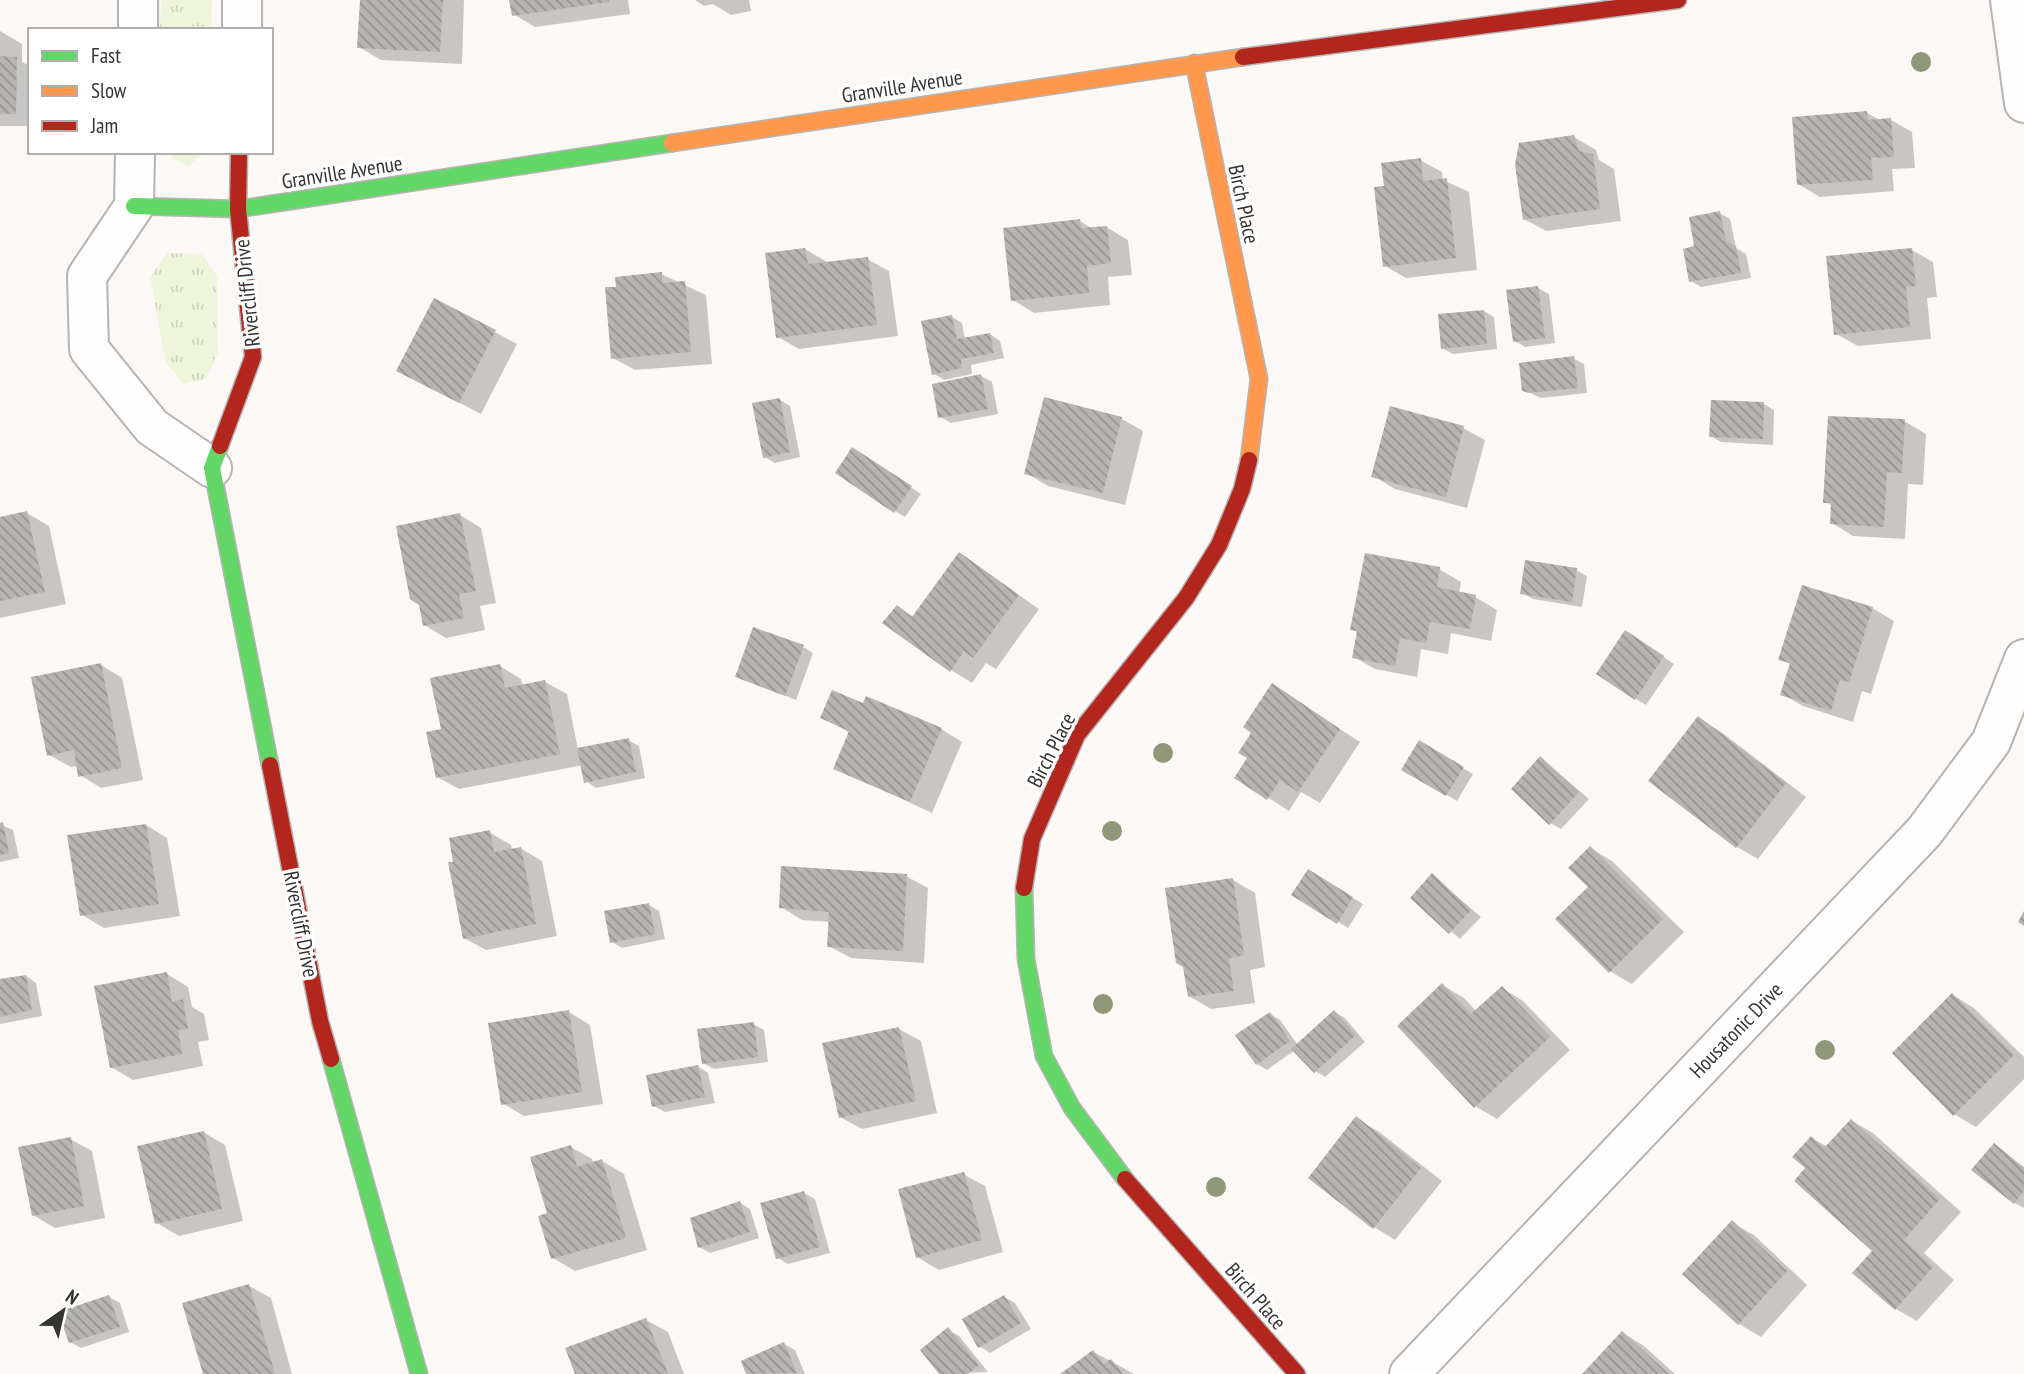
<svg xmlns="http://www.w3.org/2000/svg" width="2024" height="1374" viewBox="0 0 2024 1374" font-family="'PT Sans Narrow',sans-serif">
  <defs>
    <pattern id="grass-tufts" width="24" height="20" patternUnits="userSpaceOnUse" patternTransform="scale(1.75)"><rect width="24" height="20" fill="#eef5db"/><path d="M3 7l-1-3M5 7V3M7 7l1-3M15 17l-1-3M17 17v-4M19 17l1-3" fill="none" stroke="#cdd3bc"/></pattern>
    <pattern id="building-back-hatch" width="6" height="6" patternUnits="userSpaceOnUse" patternTransform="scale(1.75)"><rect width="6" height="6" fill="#b7b5b2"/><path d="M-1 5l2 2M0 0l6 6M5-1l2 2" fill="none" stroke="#969491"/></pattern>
  </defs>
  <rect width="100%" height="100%" fill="#fbf8f5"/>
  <path fill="url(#grass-tufts)" d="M161 0H212L211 30H160Z
    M170 152H205L188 166 173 159Z
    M167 253 201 254 217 276 218 352 206 379 184 384 166 363 150 277Z"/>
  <path fill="#0003" d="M361 0H464L462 64 381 60 359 47Z
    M511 0H628L630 14 535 27 513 14Z
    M695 0H749L751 11 731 15 713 4 704 6Z
    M0 31 22 44V62L30 66V126H0Z
    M1867 113 1880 120H1891L1912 132 1915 168 1892 169 1894 191 1820 197 1798 184Z
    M1574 137 1596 150 1599 160 1614 169 1621 221 1546 231 1524 219Z
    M1420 160 1442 172 1443 180 1469 192 1477 270 1406 278 1385 266 1386 188Z
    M1719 213 1730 219 1736 248 1746 254 1751 278 1701 287 1691 281 1696 247Z
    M1080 221 1093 229 1106 227 1128 240 1132 275 1108 277 1110 305 1034 313 1013 300Z
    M805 249 827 262 867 259 889 271 898 336 799 349 778 337Z
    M1912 250 1933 262 1937 297 1927 298 1931 339 1858 346 1836 334Z
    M661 274 706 295 712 364 635 370 613 358 618 288Z
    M1538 288 1549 294 1555 343 1525 347 1515 341Z
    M435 300 517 344 481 414 420 382Z
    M1484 311 1494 317 1497 349 1453 354 1442 348Z
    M952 317 962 323 965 339 990 334 1000 341 1004 358 971 365 972 374 944 380 933 373Z
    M1573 358 1584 364 1587 393 1541 398 1524 390Z
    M981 376 992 382 998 414 951 423 940 417Z
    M1045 399 1122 419 1143 431 1125 505 1048 486 1026 473Z
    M780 400 790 406 800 457 775 463 764 457Z
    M1764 404 1774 410 1773 445 1721 442 1711 436Z
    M1904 421 1926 434 1923 485 1908 484 1905 539 1853 536 1832 523 1833 506 1825 502Z
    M1463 428 1485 440 1467 508 1395 489 1373 476Z
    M863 455 921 494 905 517 895 511Z
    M27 513 49 526 66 604 0 618V519Z
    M460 515 481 528 496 603 480 606 485 630 446 638 424 625Z
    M960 554 1039 609 996 669 986 663 972 683 951 670 897 607 914 617Z
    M1439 569 1461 582 1459 594 1475 597 1497 610 1491 641 1451 633 1448 654 1421 649 1417 677 1375 669 1354 657 1359 633 1352 629Z
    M1576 570 1587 576 1582 607 1533 599 1522 593Z
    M1872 608 1894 621 1871 694 1862 691 1853 722 1803 706 1782 694 1791 665 1781 659Z
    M1636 638 1674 664 1646 705 1636 699Z
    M803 647 813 653 796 700 737 676Z
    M101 665 122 678 143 780 101 788 80 775 78 766 71 767 49 755Z
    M500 666 521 679 523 686 545 682 567 694 578 750 628 740 639 746 645 778 596 788 586 781 583 765 459 789 437 777 443 730Z
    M1272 685 1360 742 1320 803 1301 792 1289 811 1236 777 1250 757 1254 732Z
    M864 705 941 729 962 742 932 813 836 768 850 733 822 717Z
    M1698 718 1720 731 1806 797 1758 859 1737 847Z
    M1420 743 1473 774 1457 801 1404 769Z
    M1541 758 1589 799 1561 829 1550 823Z
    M0 824 13 830 19 858 0 862Z
    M146 825 167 838 180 916 104 928 82 915Z
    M489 832 511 845 512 850 520 848 542 861 557 936 486 950 464 938 456 863Z
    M1590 848 1612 861 1684 932 1632 984 1611 972 1558 919 1590 887Z
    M1309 871 1363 904 1348 928 1294 895Z
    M906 876 928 888 924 963 851 958 829 946 830 922 802 920 781 907Z
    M1433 876 1481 917 1460 939 1412 897Z
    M1233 880 1255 893 1265 967 1250 970 1255 1003 1211 1009 1189 996Z
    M649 905 659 911 665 939 622 948 612 942Z
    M167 974 188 987 192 1007 204 1014 209 1040 198 1042 203 1066 133 1080 111 1067Z
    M26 976 36 983 42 1016 0 1024V981Z
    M1442 985 1464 998 1477 1012 1502 988 1523 1001 1570 1050 1497 1119 1475 1106Z
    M1953 995 1974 1008 2024 1057V1079L1976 1127 1954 1114Z
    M569 1012 590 1025 603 1104 524 1116 502 1103Z
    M1334 1012 1345 1018 1365 1042 1325 1077 1315 1071 1295 1050 1267 1070 1257 1064 1270 1014 1280 1020 1298 1045Z
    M753 1024 764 1030 768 1062 714 1069 703 1063Z
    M899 1029 921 1041 937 1113 862 1129 840 1117Z
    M697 1066 708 1073 715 1103 665 1112 654 1106Z
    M1356 1119 1378 1131 1442 1181 1395 1240 1374 1227Z
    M1852 1121 1873 1133 1961 1212 1924 1253 1954 1280 1917 1321 1896 1309 1874 1251 1807 1168 1811 1138 1828 1147Z
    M203 1132 225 1145 243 1221 179 1236 157 1223Z
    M70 1139 92 1151 105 1218 55 1228 33 1215Z
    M1994 1145 2024 1167V1208L2015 1203Z
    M571 1147 592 1159 594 1164 602 1161 624 1174 647 1250 575 1271 553 1258 549 1214Z
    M963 1174 985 1186 1003 1252 939 1270 917 1257Z
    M804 1193 815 1199 830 1253 788 1264 778 1258Z
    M740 1203 750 1209 759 1238 710 1253 699 1247Z
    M1732 1223 1754 1235 1807 1285 1761 1337 1739 1324 1685 1274Z
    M249 1286 271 1298 292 1374H204Z
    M109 1297 120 1303 129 1332 81 1348 70 1342Z
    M1004 1297 1015 1303 1031 1329 990 1353 979 1346Z
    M646 1320 668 1332 684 1374H577Z
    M948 1330 959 1336 988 1372 941 1374Z
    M1623 1333 1644 1346 1675 1374H1585Z
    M784 1344 795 1350 805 1374H748L743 1361Z
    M1093 1352 1111 1361 1134 1374H1063Z"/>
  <path fill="url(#building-back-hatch)" d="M360 0H443L440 52 357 48Z
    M509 0H609V2L512 16Z
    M0 56 17 57 16 114H0Z
    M1867 111 1868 120 1891 118 1894 157 1871 158 1873 180 1797 185 1792 117Z
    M1574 135 1579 151 1593 154 1600 209 1523 220 1515 165 1519 143Z
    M1421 158 1423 181 1447 178 1456 258 1383 267 1374 187 1384 186 1381 163Z
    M1720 211 1726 241 1736 246 1741 273 1689 282 1683 249 1694 246 1689 217Z
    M1080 219 1081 228 1107 226 1111 263 1087 266 1089 293 1011 301 1003 228Z
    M805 248 808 264 868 257 877 325 776 338 765 253Z
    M1912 248 1916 286 1906 287 1910 327 1834 335 1826 256Z
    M662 272V283L685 281 691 352 611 359 605 287H616L615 277Z
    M1538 286 1545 338 1513 342 1506 290Z
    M434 298 496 330 459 403 396 371Z
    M1484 310 1487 344 1441 349 1438 314Z
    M952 315 957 339 990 333 994 353 961 359 962 368 932 375 921 321Z
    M1574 356 1578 388 1529 393 1522 391 1519 363Z
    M981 374 988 409 938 418 932 384Z
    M1044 397 1122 417 1103 493 1024 474Z
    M780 398 790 452 763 458 752 403Z
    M1711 400 1764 402 1763 439 1709 437Z
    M1390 406 1464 426 1446 497 1371 477Z
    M1828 416 1905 419 1902 473 1887 472 1884 527 1830 524 1831 503H1823Z
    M852 447 912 486 894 513 835 473Z
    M27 511 45 592 0 601V517Z
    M460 513 476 591 459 594 464 618 423 626 419 605 410 599 396 526Z
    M959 552 1019 595 973 658 964 651 950 672 882 623 897 605 912 617Z
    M1365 553 1440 567 1437 587 1476 595 1470 629 1430 622 1426 643 1400 638 1395 666 1352 658 1357 631 1350 630Z
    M1525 560 1577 568 1572 602 1520 594Z
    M1802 585 1873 607 1849 682 1840 680 1831 711 1780 695 1790 663 1778 660Z
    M753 627 804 645 785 696 735 677Z
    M1625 630 1664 656 1635 700 1596 674Z
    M101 663 122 768 78 777 74 750 47 756 31 677Z
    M500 664 505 688 545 680 560 754 436 778 426 732 441 729 430 678Z
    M1272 683 1340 729 1298 792 1280 780 1267 800 1234 778 1247 758 1238 753 1251 733 1243 727Z
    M832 690 863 703 866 696 942 728 910 802 833 769 849 731 820 718Z
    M1698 716 1786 783 1736 848 1648 781Z
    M629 738 636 772 584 783 577 748Z
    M1419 740 1464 767 1446 796 1401 770Z
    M1540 756 1579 792 1549 825 1511 789Z
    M3 822 9 853 0 855V823Z
    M146 824 159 904 80 916 67 835Z
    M490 830 494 852 521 847 536 924 463 939 448 862H453L449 838Z
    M1590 846 1663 919 1609 973 1555 919 1588 887 1568 868Z
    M781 866 907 874 903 951 827 947 829 912 779 908Z
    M1308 869 1353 897 1337 924 1291 895Z
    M1432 873 1471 910 1449 934 1410 898Z
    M1233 878 1244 955 1229 958 1234 991 1188 997 1183 967 1176 963 1165 888Z
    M649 903 655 934 610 943 604 911Z
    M2024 911V926L2018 922Z
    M167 972 172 1002 183 999 188 1029 178 1030 182 1054 110 1068 94 986Z
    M26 975 32 1010 0 1017V979Z
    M1442 983 1471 1014 1502 986 1550 1037 1474 1108 1397 1026Z
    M1952 993 2014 1055 1953 1116 1892 1053Z
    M569 1010 582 1092 501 1105 488 1023Z
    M1334 1010 1356 1035 1314 1073 1291 1049Z
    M1270 1012 1290 1041 1256 1065 1235 1035Z
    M754 1022 758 1057 702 1064 697 1029Z
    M899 1027 916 1101 839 1118 822 1043Z
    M698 1065 705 1097 652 1107 646 1075Z
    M1356 1116 1421 1168 1373 1229 1308 1178Z
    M1851 1119 1940 1199 1904 1240 1933 1267 1895 1310 1852 1273 1872 1251 1794 1181 1805 1168 1792 1157 1811 1136 1824 1148Z
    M204 1131 222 1209 155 1224 137 1146Z
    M71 1137 84 1206 32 1216 18 1147Z
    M1994 1143 2024 1168V1191L2014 1204 1971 1170Z
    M571 1145 577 1167 602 1159 626 1238 551 1259 538 1216 547 1213 530 1157Z
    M964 1172 982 1240 916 1258 898 1189Z
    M804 1191 820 1247 776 1259 760 1203Z
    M740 1201 750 1232 698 1248 690 1218Z
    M1732 1220 1787 1271 1738 1325 1682 1274Z
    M249 1284 275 1374H203L182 1303Z
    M109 1295 120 1327 69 1343 58 1312Z
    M1004 1295 1021 1323 978 1348 962 1319Z
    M646 1318 668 1374H575L565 1348Z
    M948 1327 979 1365 968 1374H939L920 1350Z
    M1622 1331 1669 1374H1582Z
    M784 1342 797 1373 746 1374 741 1361Z
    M1093 1350 1104 1364 1111 1359 1123 1374H1060Z"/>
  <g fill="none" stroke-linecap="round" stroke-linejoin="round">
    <defs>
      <path id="street" d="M2010 0 2024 103
        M138 30V0
        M242 30V0
        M135 152 134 206 87 276 89 349 152 427 212 468
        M1409 1374 1924 832 1991 742 2024 659"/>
      <path id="fast" d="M134 206 238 209 672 143
        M220 446 212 468 270 765
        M1024 888 1026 959 1044 1056 1072 1108 1125 1179
        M331 1059 419 1374"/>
      <path id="slow" d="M1194 63 1259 379 1249 460
        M672 143 1243 57"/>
      <path id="jam" d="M1243 57 1678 0
        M220 446 253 357 238 209 239 152
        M270 765 320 1021 331 1059
        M1024 888 1032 839 1077 735 1186 598 1219 545 1242 489 1249 460
        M1125 1179 1297 1374"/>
    </defs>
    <use href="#street" stroke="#b6b3b1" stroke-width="42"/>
    <use href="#fast" stroke="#b6b3b1" stroke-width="19"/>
    <use href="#slow" stroke="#b6b3b1" stroke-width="19"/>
    <use href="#jam" stroke="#b6b3b1" stroke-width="19"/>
    <use href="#street" stroke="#fefefe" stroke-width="38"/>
    <use href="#fast" stroke="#63d668" stroke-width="16"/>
    <use href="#slow" stroke="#ff974d" stroke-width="16"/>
    <use href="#jam" stroke="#b3261e" stroke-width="16"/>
  </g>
  <g fill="#909678">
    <circle cx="1921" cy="62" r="10"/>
    <circle cx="1163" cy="753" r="10"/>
    <circle cx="1112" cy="831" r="10"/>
    <circle cx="1103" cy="1004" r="10"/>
    <circle cx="1825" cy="1050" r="10"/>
    <circle cx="1216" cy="1187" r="10"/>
  </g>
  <g text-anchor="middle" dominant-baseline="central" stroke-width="7" stroke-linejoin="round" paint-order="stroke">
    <g font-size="21" fill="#363431" stroke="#fff">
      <text transform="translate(902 86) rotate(-9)">Granville Avenue</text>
      <text transform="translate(342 172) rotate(-9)">Granville Avenue</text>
      <text transform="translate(1244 204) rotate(78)">Birch Place</text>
      <text transform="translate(247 293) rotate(-96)">Rivercliff Drive</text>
      <text transform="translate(1051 750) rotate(-63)">Birch Place</text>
      <text transform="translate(301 924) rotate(79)">Rivercliff Drive</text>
      <text transform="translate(1736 1030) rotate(-46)">Housatonic Drive</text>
      <text transform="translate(1256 1296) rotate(49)">Birch Place</text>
    </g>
  </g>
  <rect x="28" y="28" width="245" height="126" fill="#ffffff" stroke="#afaead" stroke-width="2"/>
  <rect x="42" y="51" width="35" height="10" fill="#63d668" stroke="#afaead" stroke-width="2"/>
  <text x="91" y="63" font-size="21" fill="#363431">Fast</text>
  <rect x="42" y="86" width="35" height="10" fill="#ff974d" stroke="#afaead" stroke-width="2"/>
  <text x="91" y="98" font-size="21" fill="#363431">Slow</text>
  <rect x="42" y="121" width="35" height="10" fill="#b3261e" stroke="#afaead" stroke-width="2"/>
  <text x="91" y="133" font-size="21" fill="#363431">Jam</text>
  <g transform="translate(63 1311) rotate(34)" stroke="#ffffff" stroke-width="5" paint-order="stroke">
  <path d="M0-5L12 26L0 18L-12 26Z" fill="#363431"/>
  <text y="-10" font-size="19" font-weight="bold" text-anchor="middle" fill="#363431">N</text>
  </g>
</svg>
